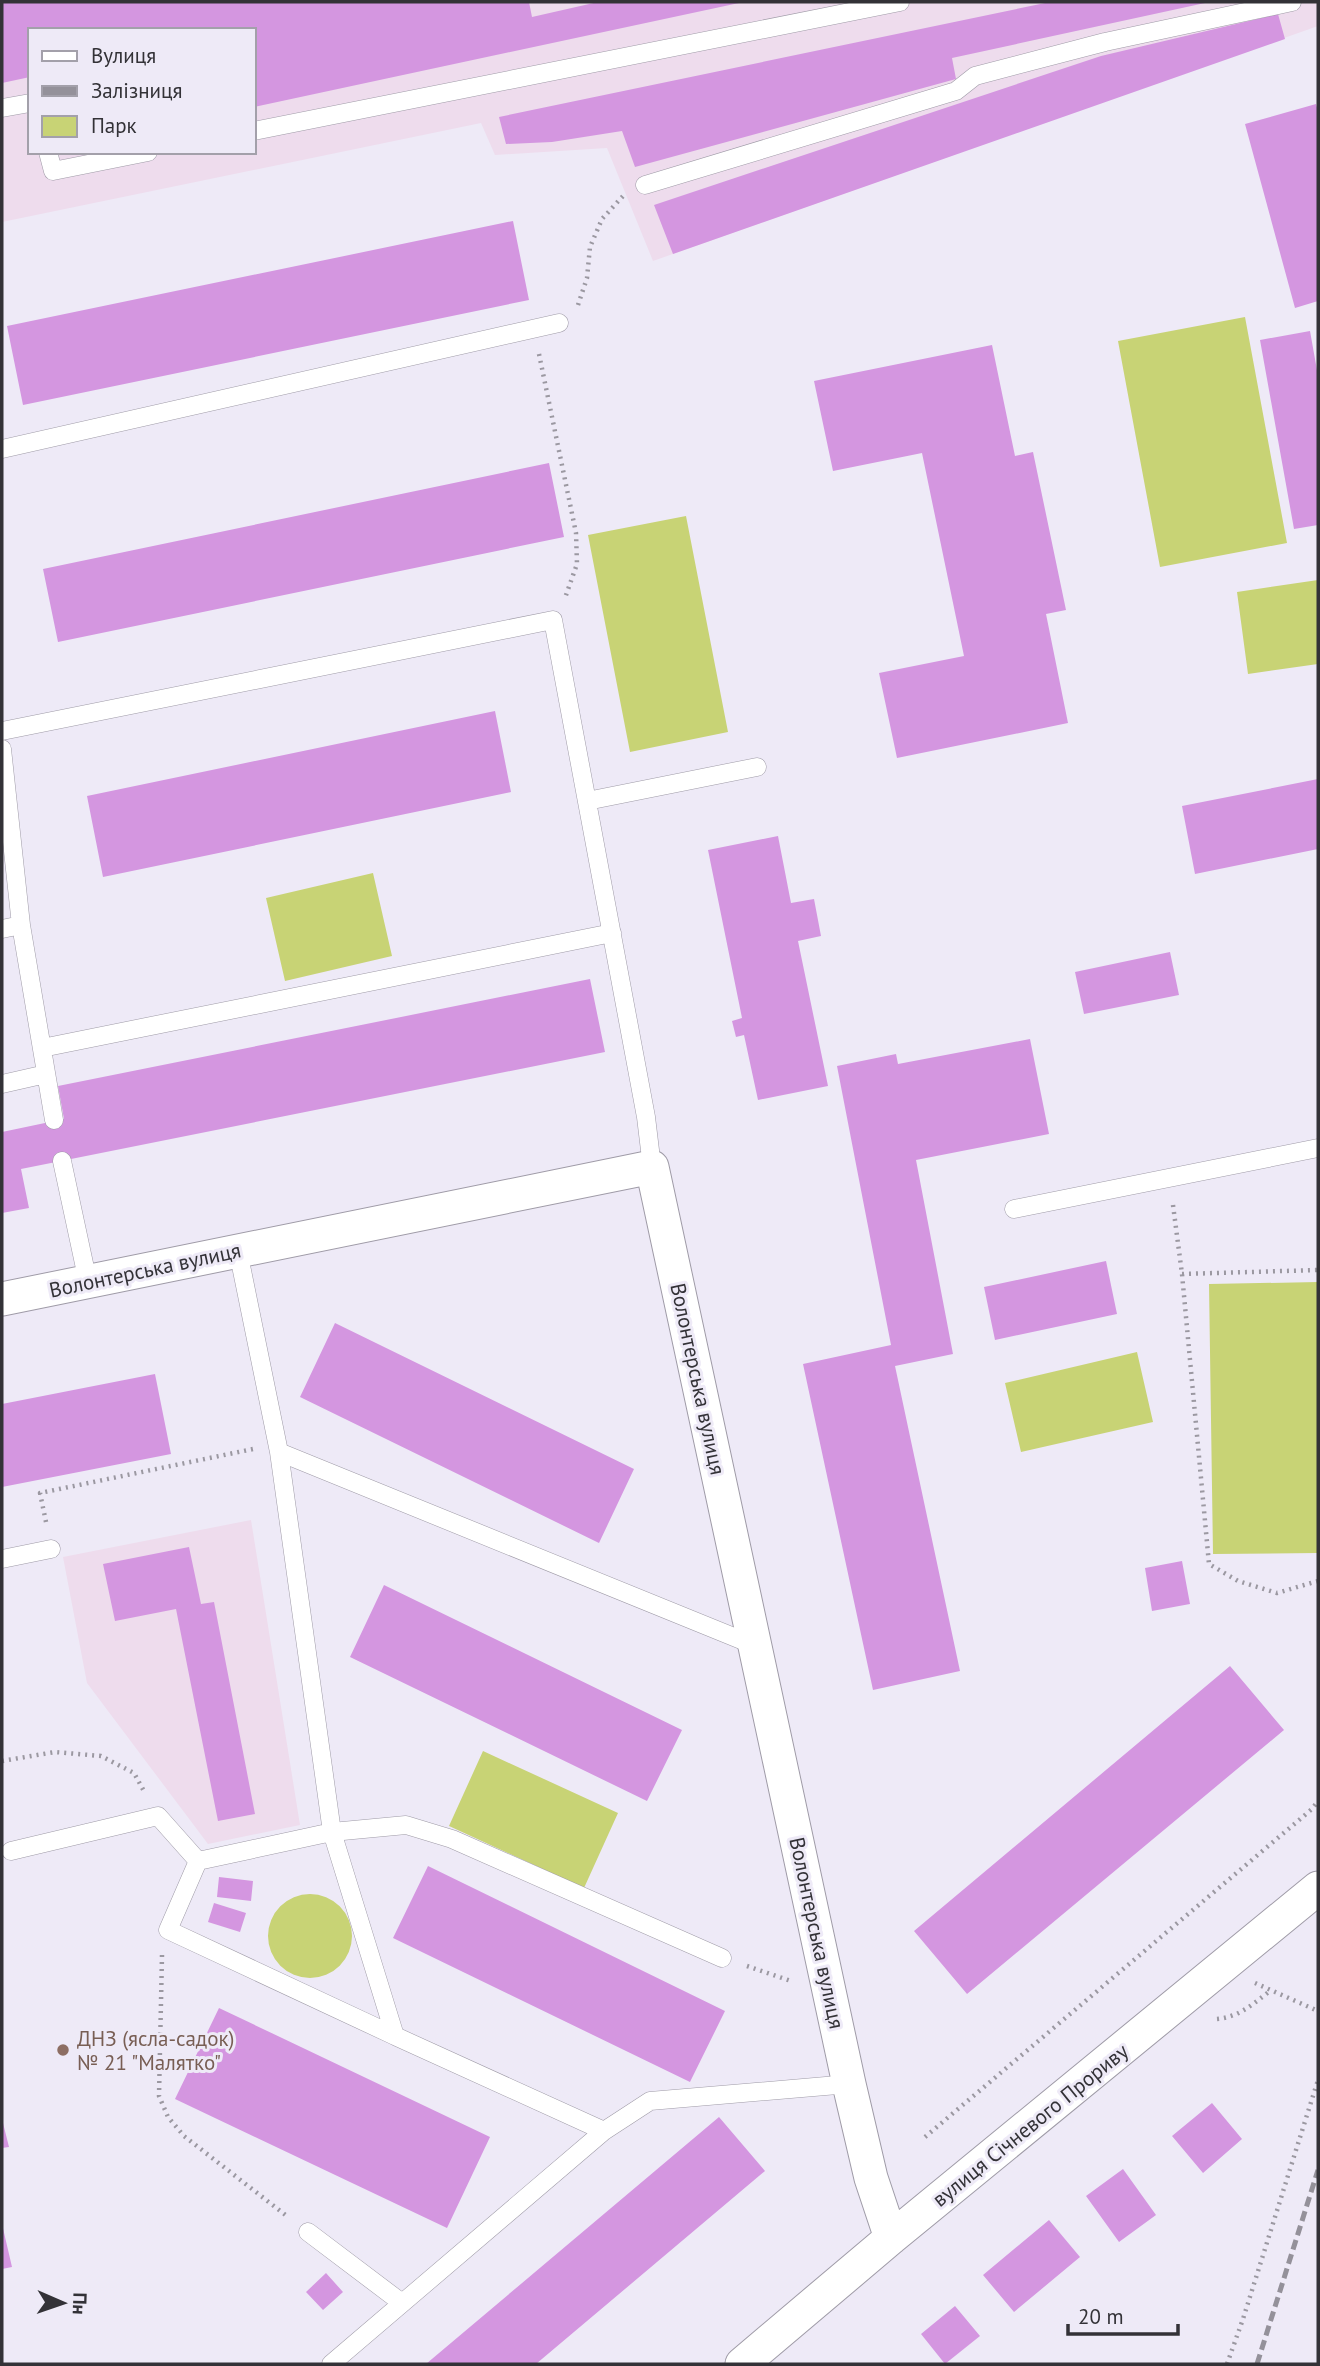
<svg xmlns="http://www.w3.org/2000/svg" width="1320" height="2366" viewBox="0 0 1320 2366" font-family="'PT Sans',sans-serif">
  <rect width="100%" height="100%" fill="#eeeaf7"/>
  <path fill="#eedced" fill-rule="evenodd" d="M2 2H1318V26L653 261 607 148 495 155 481 123 2 222ZM30 30H254V152H30Z
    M251 1520 300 1825 208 1844 87 1683 63 1557Z"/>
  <path fill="#c8d375" d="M1245 317 1287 543 1160 567 1118 341Z
    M686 516 728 732 630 752 588 535Z
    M1318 580V664L1248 674 1237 592Z
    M373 873 392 956 285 981 266 898Z
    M1318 1282V1553L1213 1554 1209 1284Z
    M1137 1352 1153 1422 1021 1452 1005 1383Z
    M483 1751 618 1813 584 1888 449 1826Z
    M268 1936a42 42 0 1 1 84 0a42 42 0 1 1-84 0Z"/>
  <path fill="#d496e0" d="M2 2H529L532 17 598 2 739 3 254 107V30H30V77L2 83Z
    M1050 2 1205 3 952 58 956 79 635 167 622 131 552 142 506 144 499 117Z
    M1278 14 1285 39 673 254 654 205 1101 56Z
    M1316 104 1318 111V301L1295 308 1245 124Z
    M513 221 529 300 23 405 7 326Z
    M1310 331 1318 376V525L1294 529 1260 340Z
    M992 345 1015 456 1033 452 1066 610 1046 614 1068 723 897 758 879 673 964 656 922 453 833 471 814 381Z
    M549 463 564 537 58 642 43 569Z
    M495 711 511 792 103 877 87 796Z
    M1318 779V849L1195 874 1182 806Z
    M778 836 791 903 814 899 821 936 798 941 828 1086 758 1100 744 1035 736 1037 732 1021 742 1018 708 850Z
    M1170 952 1179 995 1084 1014 1075 972Z
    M590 979 605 1052 21 1169 29 1208 2 1213V1132L64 1119 58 1086Z
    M1030 1039 1049 1134 916 1160 953 1354 895 1366 960 1671 873 1690 803 1364 891 1345 837 1066 896 1054 898 1064Z
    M1106 1261 1117 1314 995 1340 984 1287Z
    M335 1323 634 1469 599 1543 300 1397Z
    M155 1374 171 1454 2 1487V1404Z
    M189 1547 201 1604 214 1602 255 1814 218 1821 176 1609 115 1621 103 1564Z
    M1182 1561 1190 1604 1152 1611 1145 1568Z
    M384 1585 682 1730 647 1801 350 1657Z
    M1230 1666 1284 1730 967 1994 914 1931Z
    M428 1866 725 2011 690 2082 393 1938Z
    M219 1877 253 1881 251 1901 217 1897Z
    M214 1903 246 1913 240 1932 208 1922Z
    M219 2008 490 2137 447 2228 175 2099Z
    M1212 2103 1242 2139 1203 2173 1172 2136Z
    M719 2117 765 2171 536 2364H426Z
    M2 2119 9 2147 2 2148Z
    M1123 2169 1156 2215 1119 2242 1086 2196Z
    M1049 2220 1080 2257 1014 2312 983 2275Z
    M2 2224 12 2267 2 2269Z
    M326 2273 343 2292 323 2310 306 2292Z
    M955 2306 980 2336 945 2364 921 2334Z"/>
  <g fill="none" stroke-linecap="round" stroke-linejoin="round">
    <defs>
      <path id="lane" d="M2 108 30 103
        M254 131 900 2
        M48 152 53 171 148 152
        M645 185 956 91 975 76 1105 42 1292 2
        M2 449 559 323
        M2 731 553 620 646 1117 652 1167
        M2 749 21 925 54 1120
        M587 801 757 767
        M2 929 21 925
        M42 1048 612 933
        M2 1084 46 1074
        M62 1161 88 1282
        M1014 1209 1318 1148
        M238 1251 279 1452 332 1832 395 2036 604 2131
        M279 1452 756 1646
        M2 1559 51 1549
        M11 1851 158 1816 198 1861 332 1832 406 1825 452 1839 722 1958
        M198 1861 168 1930 395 2036
        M308 2232 402 2303
        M331 2364 604 2131 650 2101 849 2084"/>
      <path id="street" d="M2 1299 652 1167 849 2084 871 2178 891 2238
        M742 2364 891 2238 1318 1888"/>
    </defs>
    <use href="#lane" stroke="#9f9ba7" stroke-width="19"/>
    <use href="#street" stroke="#9f9ba7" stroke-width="35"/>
    <path stroke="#9b98a1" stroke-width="4.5" stroke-dasharray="2 5" stroke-linecap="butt" d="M578 305 587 278 590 247 602 219 623 196
      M539 354 576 533 577 564 565 598
      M1173 1205 1182 1274 1209 1564 1238 1581 1277 1593 1318 1581
      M1182 1274 1318 1270
      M46 1522 40 1493 253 1449
      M2 1761 55 1752 101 1756 134 1773 145 1793
      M162 1955 159 2096 168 2117 184 2136 288 2217
      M747 1966 791 1981
      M1255 1983 1318 2011
      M1217 2019C1239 2017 1253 2004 1270 1991
      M925 2137 1312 1809 1318 1801
      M1227 2364 1243 2319 1318 2080"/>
    <use href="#lane" stroke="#fff" stroke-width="18"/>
    <use href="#street" stroke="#fff" stroke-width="33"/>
    <path stroke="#94919a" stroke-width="5" stroke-dasharray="10 5" stroke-linecap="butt" d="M1257 2364 1318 2170"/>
  </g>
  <circle fill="#8d6e63" stroke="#eeeaf7" stroke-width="2.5" cx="63" cy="2050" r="7"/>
  <g text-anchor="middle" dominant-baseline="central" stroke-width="6" stroke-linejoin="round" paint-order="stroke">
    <g font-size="21" fill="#333237" stroke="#eeeaf7">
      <text transform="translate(145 1270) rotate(-12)">Волонтерська вулиця</text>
      <text transform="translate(698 1379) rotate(78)">Волонтерська вулиця</text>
      <text transform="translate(817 1933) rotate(78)">Волонтерська вулиця</text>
      <text transform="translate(1030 2125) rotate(-39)">вулиця Січневого Прориву</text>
    </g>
    <g font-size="21" fill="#785e54" stroke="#eeeaf7" text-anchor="start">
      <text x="77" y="2038">ДНЗ (ясла-садок)<tspan x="77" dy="24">№ 21 "Малятко"</tspan></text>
    </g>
  </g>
  <rect width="1320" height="2366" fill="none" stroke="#333237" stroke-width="7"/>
  <rect x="28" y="28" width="228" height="126" fill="#eeeaf7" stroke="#a3a0aa" stroke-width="2"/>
  <rect x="42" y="51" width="35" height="10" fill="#ffffff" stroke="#a3a0aa" stroke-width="2"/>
  <text x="91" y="63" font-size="21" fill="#333237">Вулиця</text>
  <rect x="42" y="86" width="35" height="10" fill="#94919a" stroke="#a3a0aa" stroke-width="2"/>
  <text x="91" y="98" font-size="21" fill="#333237">Залізниця</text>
  <rect x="42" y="116" width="35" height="21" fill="#c8d375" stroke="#a3a0aa" stroke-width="2"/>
  <text x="91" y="133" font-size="21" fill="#333237">Парк</text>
  <g transform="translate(63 2303) rotate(92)" stroke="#eeeaf7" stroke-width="5" paint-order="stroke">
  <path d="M0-5L12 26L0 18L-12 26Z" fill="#333237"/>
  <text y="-10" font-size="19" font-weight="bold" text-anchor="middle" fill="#333237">Пн</text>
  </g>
  <path d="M1068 2324v10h110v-10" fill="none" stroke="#333237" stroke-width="3.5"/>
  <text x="1078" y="2324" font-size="21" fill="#333237" stroke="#eeeaf7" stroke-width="5" paint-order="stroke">20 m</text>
</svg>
